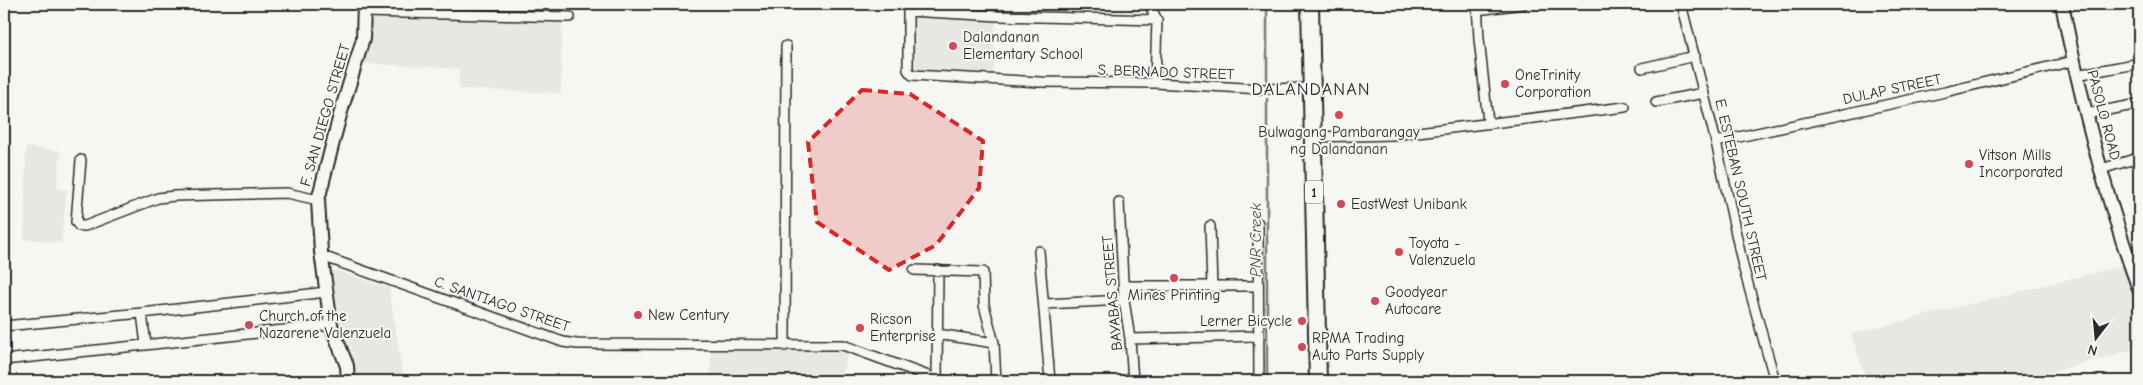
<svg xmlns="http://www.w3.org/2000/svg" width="2143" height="385" viewBox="0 0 2143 385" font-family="'Comic Neue',sans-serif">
  <rect width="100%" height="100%" fill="#f6f6f2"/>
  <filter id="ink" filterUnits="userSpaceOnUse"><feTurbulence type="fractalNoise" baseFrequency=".02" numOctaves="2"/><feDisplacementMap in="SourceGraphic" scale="10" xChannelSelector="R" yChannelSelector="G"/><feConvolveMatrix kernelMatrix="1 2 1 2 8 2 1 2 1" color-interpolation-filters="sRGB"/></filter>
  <g filter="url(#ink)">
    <path fill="#e7e7e3" d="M372 16 562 22 561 93 459 89V69L362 63Z
      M912 17 996 20 993 75 911 71Z
      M26 147 61 151 57 188 67 190 61 243 24 239Z
      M2125 265 2139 308V348L2019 381H1867L1851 334Z
      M331 269 389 288 404 381H354L355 357 340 329Z
      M711 351H849L839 381H710Z"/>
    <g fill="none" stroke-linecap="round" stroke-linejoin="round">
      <path stroke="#7a7a78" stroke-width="2.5" d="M1267 4V84
        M1267 381V99"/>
      <defs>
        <path id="street" d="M908 4V70L912 75 1040 82 1155 83 1262 89 1311 88
          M1149 4 1157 20 1155 83
          M1477 4 1479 39 1488 122
          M1681 4 1716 142 1743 266 1775 381
          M1477 10 1523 4
          M908 11 999 16 1157 20
          M364 12 570 17
          M1642 68 1695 56
          M2076 75 2135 64
          M1656 102 1704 93
          M2086 114 2139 104
          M1312 137 1393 135 1625 107
          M1716 142 1945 92 2073 61
          M81 160 76 222 79 226H85L158 198 174 196 287 193 318 200
          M2101 169 2138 158
          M1119 202 1124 300 1130 339 1133 381
          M1258 223 1259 381
          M1210 226 1212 287
          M1039 251 1050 381
          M322 256 563 342 577 344 843 345 942 381
          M914 270 983 272 984 305 994 343 996 381
          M1124 286H1258
          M1045 304 1124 300
          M142 313 146 345
          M4 326 142 313 327 292
          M938 334 994 343
          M1130 339 1259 336
          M785 346 786 46
          M4 360 331 325
          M937 380 938 270"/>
        <path id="secondary" d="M2062 4C2081 101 2105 196 2139 289
          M348 381 347 366 331 325 321 252 318 200 340 115 363 39 364 4"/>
        <path id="highway" d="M1310 4 1318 381"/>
      </defs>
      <use href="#street" stroke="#2b2b2b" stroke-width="12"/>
      <use href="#secondary" stroke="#2b2b2b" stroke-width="16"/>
      <use href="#highway" stroke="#2b2b2b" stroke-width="20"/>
      <use href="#street" stroke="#f6f6f2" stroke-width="9"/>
      <use href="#secondary" stroke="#f6f6f2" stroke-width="12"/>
      <use href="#highway" stroke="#f6f6f2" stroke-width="16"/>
    </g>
  </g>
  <path fill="#d62828" fill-opacity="0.2" stroke="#d62828" stroke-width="4" stroke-dasharray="10 6" stroke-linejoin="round" d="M862 90 910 94 983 141 979 188 936 245 889 270 817 222 808 142Z"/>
  <g fill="#d1495b" stroke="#f6f6f2" stroke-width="2">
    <circle cx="953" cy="46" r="5"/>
    <circle cx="1505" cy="84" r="5"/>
    <circle cx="1339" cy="115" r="5"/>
    <circle cx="1969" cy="164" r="5"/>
    <circle cx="1341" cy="204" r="5"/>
    <circle cx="1399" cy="252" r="5"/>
    <circle cx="1174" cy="278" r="5"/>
    <circle cx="1375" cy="301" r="5"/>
    <circle cx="638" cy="315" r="5"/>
    <circle cx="1302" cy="321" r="5"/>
    <circle cx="249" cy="325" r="5"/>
    <circle cx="860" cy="328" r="5"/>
    <circle cx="1302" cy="347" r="5"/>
  </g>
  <g text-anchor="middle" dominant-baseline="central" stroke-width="4" stroke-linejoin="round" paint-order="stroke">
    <rect fill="#f6f6f2" stroke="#686867" stroke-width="1" x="1305" y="180.5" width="18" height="23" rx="4"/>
    <g font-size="14" font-weight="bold" fill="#2b2b2b">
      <text x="1314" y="192">1</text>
    </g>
    <g font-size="15" fill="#2b2b2b" stroke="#f6f6f2" text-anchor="start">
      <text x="963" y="37">Dalandanan<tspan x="963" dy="17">Elementary School</tspan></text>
      <text x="1515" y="75">OneTrinity<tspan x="1515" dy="17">Corporation</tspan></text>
      <text x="1339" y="132" text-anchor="middle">Bulwagang Pambarangay<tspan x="1339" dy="17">ng Dalandanan</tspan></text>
      <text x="1979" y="155">Vitson Mills<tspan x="1979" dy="17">Incorporated</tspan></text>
      <text x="1351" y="204">EastWest Unibank</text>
      <text x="1409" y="243">Toyota -<tspan x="1409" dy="17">Valenzuela</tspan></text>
      <text x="1385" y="292">Goodyear<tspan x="1385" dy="17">Autocare</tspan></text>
      <text x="1174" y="295" text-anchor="middle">Mines Printing</text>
      <text x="648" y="315">New Century</text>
      <text x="259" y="316">Church of the<tspan x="259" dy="17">Nazarene Valenzuela</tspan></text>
      <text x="870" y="319">Ricson<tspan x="870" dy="17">Enterprise</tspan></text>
      <text x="1292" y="321" text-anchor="end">Lerner Bicycle</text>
      <text x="1312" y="338">RPMA Trading<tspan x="1312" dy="17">Auto Parts Supply</tspan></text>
    </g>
    <g font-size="15" fill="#2b2b2b" stroke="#f6f6f2">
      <text transform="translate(1166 72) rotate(2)">S. BERNADO STREET</text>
      <text transform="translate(1892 89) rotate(-12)">DULAP STREET</text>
      <text transform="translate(325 115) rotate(-74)">F. SAN DIEGO STREET</text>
      <text transform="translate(2104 115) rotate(75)">PASOLO ROAD</text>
      <text transform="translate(1741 190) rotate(77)">E. ESTEBAN SOUTH STREET</text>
      <text transform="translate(1112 293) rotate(-95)">BAYABAS STREET</text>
      <text transform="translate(502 304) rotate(19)">C. SANTIAGO STREET</text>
    </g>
    <g font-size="16" font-style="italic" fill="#525251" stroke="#f6f6f2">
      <text transform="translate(1256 240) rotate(-90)">PNR Creek</text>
    </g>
    <g font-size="18" letter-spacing="1" fill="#2b2b2b" stroke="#f6f6f2">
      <text x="1311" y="89">DALANDANAN</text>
    </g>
  </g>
  <rect width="2143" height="385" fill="none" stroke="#f6f6f2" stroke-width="20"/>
  <rect x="10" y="10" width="2123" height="365" fill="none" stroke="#2b2b2b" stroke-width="2" filter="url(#ink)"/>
  <g transform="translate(2096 338) rotate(196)" stroke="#f6f6f2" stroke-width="4" paint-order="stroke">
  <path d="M0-4L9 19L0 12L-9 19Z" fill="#2b2b2b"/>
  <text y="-8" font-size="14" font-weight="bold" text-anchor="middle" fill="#2b2b2b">N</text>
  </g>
</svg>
